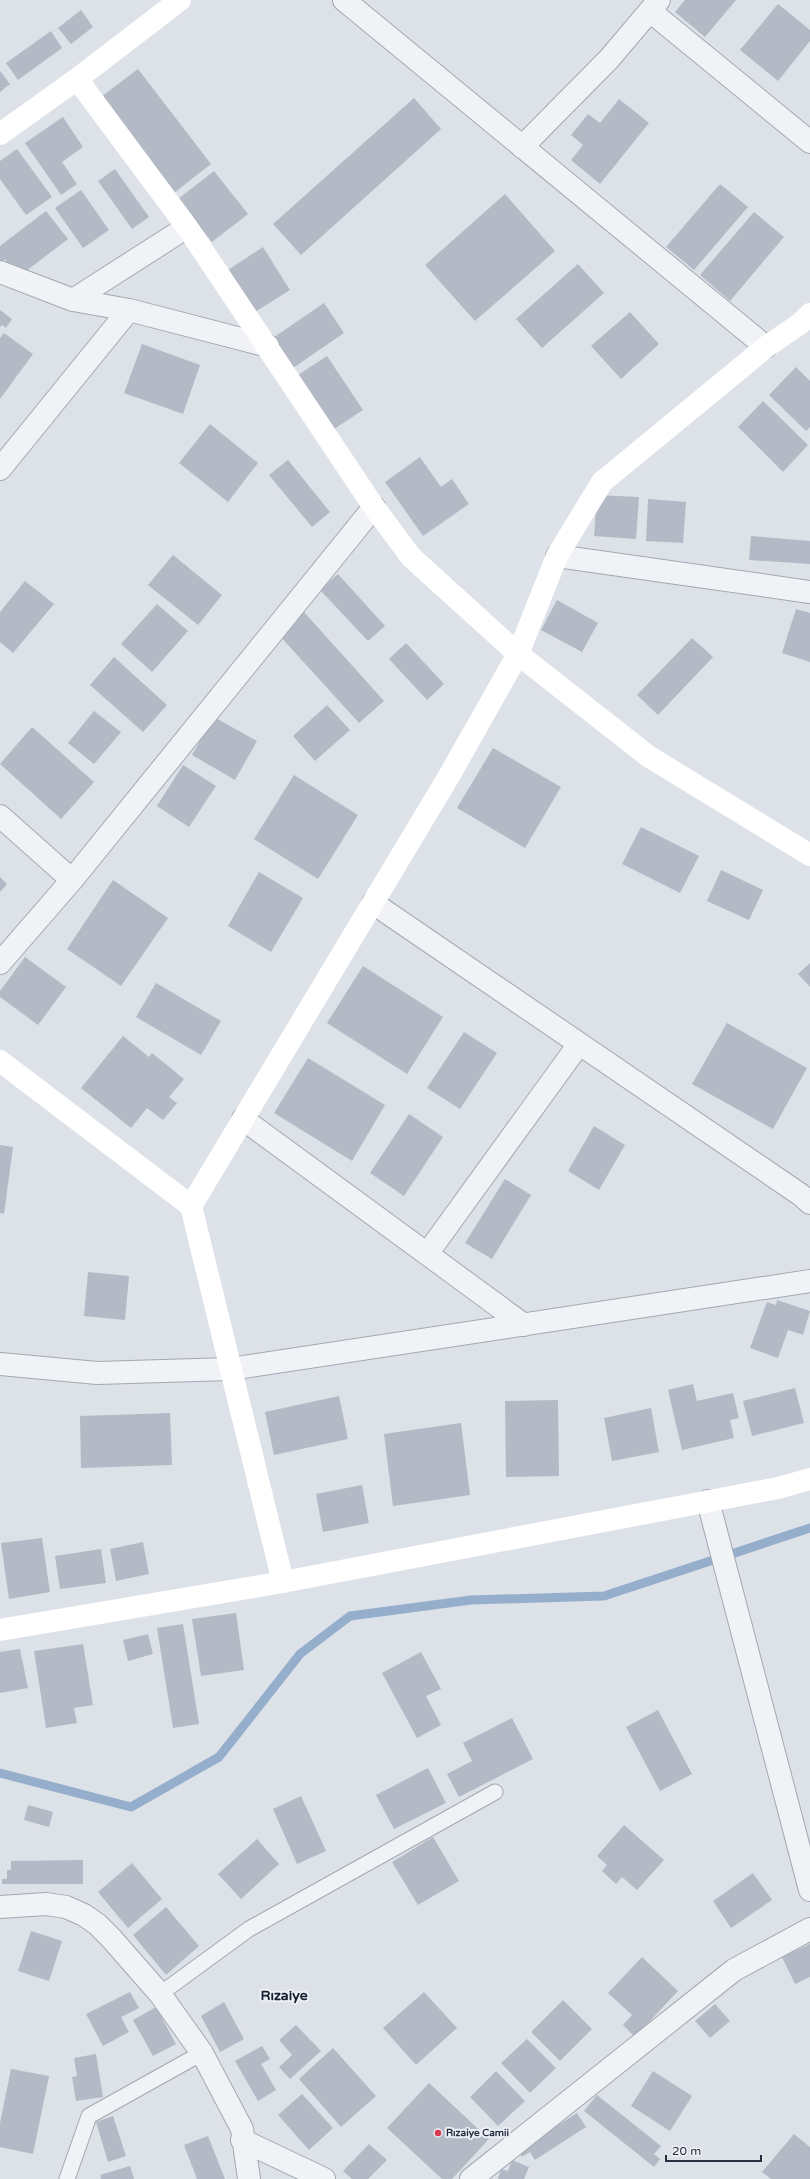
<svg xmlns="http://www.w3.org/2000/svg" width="810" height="2179" viewBox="0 0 810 2179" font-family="'Varela Round',sans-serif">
  <rect width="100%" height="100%" fill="#dde1e8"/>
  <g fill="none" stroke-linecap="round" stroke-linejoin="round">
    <path stroke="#95aecb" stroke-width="9" d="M0 1773 131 1807 219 1757 300 1654 350 1616 471 1600 604 1596 810 1528"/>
  </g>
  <path fill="#b4bac5" d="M685 0H736L705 37 675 12Z
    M778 4 810 30V41L778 81 740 50Z
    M81 10 93 27 71 44 58 28Z
    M51 31 62 48 18 80 6 63Z
    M138 69 211 164 174 193 101 97Z
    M0 71 10 84 0 92Z
    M414 98 441 129 301 255 273 224Z
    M619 99 649 123 600 184 571 160 583 145 571 135 588 114 600 123Z
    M63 117 83 147 62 162 77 184 61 195 25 143Z
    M17 149 52 197 26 215 0 179V161Z
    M115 169 149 217 132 229 98 181Z
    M214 171 248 214 212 242 178 199Z
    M720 184 748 207 694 270 666 247Z
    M81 190 109 230 83 248 55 208Z
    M505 194 555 251 475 321 425 265Z
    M46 211 68 239 22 274 15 264 11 267 5 259 0 263V246Z
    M754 212 784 237 730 301 700 275Z
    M263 247 290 290 255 312 228 270Z
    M578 264 604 293 542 348 516 319Z
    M324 303 344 333 290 370 270 340Z
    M0 310 12 319 6 328 2 325 0 327Z
    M630 312 659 344 621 379 591 346Z
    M4 333 33 354 0 399V338Z
    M142 344 200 365 183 414 124 393Z
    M327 356 363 410 334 429 298 375Z
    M796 367 810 381V427L806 431 769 395Z
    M763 401 808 445 783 472 738 427Z
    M210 424 258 463 228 502 179 463Z
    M420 457 441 487 452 479 469 504 423 536 385 482Z
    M288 460 330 512 312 527 269 475Z
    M597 495 639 497 636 539 594 536Z
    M648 499 686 502 683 543 646 541Z
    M751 536 810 541V564L749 560Z
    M173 555 222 595 198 625 148 585Z
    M338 574 385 626 368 641 320 590Z
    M25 581 54 604 13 653 0 642V612Z
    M557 600 598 623 582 652 541 630Z
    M157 604 188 631 152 672 121 644Z
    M796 609 810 613V662L782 653Z
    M304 612 384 701 359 723 279 635Z
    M692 638 713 657 658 715 637 695Z
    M406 643 444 684 427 700 389 659Z
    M114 657 167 705 143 732 90 685Z
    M327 705 350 730 315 761 293 736Z
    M94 711 121 732 94 764 68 743Z
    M214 717 257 741 235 780 192 755Z
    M32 727 94 782 61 819 0 764Z
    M493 748 561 787 525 848 457 808Z
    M183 765 216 786 189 827 157 806Z
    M294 775 358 815 318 879 254 839Z
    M641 827 699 856 680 893 622 864Z
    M721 870 763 890 749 920 707 901Z
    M259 872 303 898 271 952 228 926Z
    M0 877 7 884 0 892Z
    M113 880 168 918 121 986 67 949Z
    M25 957 66 987 38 1025 0 997V991Z
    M810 963V987L798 974Z
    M363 966 443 1017 407 1074 327 1023Z
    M156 983 221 1021 201 1055 136 1017Z
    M727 1023 807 1068 773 1129 692 1084Z
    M464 1032 497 1053 460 1109 427 1088Z
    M123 1036 149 1057 152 1053 184 1079 169 1097 177 1103 163 1120 147 1108 131 1128 81 1088Z
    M308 1058 385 1105 352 1161 274 1113Z
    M409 1114 443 1137 404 1196 370 1173Z
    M594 1126 625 1145 599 1190 568 1171Z
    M0 1145 13 1147 4 1214 0 1213Z
    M505 1179 531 1195 492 1259 465 1243Z
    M88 1272 129 1276 125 1320 84 1316Z
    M777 1300 810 1311 803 1335 788 1330 778 1358 750 1348 767 1302 776 1305Z
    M693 1384 697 1401 733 1393 739 1418 730 1420 734 1438 682 1450 668 1390Z
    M795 1388 804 1423 752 1436 743 1401Z
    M339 1396 348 1439 274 1455 265 1412Z
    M558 1400 559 1476 506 1477 505 1401Z
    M651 1408 659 1452 612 1461 604 1418Z
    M170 1413 172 1465 81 1468 80 1416Z
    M461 1423 470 1495 393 1506 384 1434Z
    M362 1485 369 1523 323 1532 316 1494Z
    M42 1538 50 1592 9 1599 1 1543Z
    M143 1542 149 1574 116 1581 110 1549Z
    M101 1549 106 1583 60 1589 55 1556Z
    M236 1613 244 1670 201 1676 192 1619Z
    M183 1624 199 1724 173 1728 157 1628Z
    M148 1634 153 1654 128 1661 123 1640Z
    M83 1644 93 1705 74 1708 77 1723 46 1728 34 1651Z
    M20 1649 28 1688 0 1693V1652Z
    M421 1652 441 1689 426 1696 441 1725 417 1738 382 1673Z
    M658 1710 692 1774 660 1791 626 1727Z
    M512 1718 533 1759 459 1797 447 1774 472 1761 463 1743Z
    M428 1768 446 1803 394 1829 376 1795Z
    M301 1796 326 1851 297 1864 273 1809Z
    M28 1805 53 1812 49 1827 24 1820Z
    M624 1825 664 1860 637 1890 622 1877 616 1884 602 1871 607 1865 597 1856Z
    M433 1837 459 1881 418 1905 392 1862Z
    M257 1839 279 1864 241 1899 218 1874Z
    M83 1860V1884H2V1879H7V1870H11V1861Z
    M132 1863 162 1899 128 1928 98 1892Z
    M753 1873 772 1900 731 1928 713 1901Z
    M166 1907 199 1946 166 1975 133 1935Z
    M31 1931 62 1941 49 1981 18 1971Z
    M810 1944V1977L795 1984 782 1957Z
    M642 1957 678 1991 635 2037 623 2025 632 2015 608 1993Z
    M130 1992 139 2008 121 2017 129 2032 103 2046 86 2014Z
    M424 1992 457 2028 416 2065 383 2028Z
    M563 2000 592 2029 560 2061 531 2032Z
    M224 2002 244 2039 220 2052 201 2016Z
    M715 2004 730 2021 710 2038 695 2021Z
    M156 2007 176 2044 153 2056 133 2020Z
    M296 2025 321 2051 290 2079 279 2067 292 2055 279 2040Z
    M527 2039 556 2068 530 2093 501 2063Z
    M262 2046 270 2059 261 2064 276 2090 258 2101 235 2061Z
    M333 2048 376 2096 341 2127 299 2079Z
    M96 2054 103 2097 76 2101 72 2077 77 2076 74 2058Z
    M11 2069 49 2076 33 2154 0 2147V2123Z
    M496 2071 525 2101 498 2126 470 2097Z
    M653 2071 692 2096 670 2131 631 2106Z
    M429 2083 489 2139 452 2179H442L387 2128Z
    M302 2094 333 2128 309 2150 278 2115Z
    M597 2095 661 2146 654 2154 660 2159 654 2167 584 2111Z
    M577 2113 586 2127 535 2160 530 2152 522 2157 518 2151Z
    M113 2116 126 2156 108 2162 96 2122Z
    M794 2134 810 2147V2179H771L762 2172Z
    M208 2136 225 2179H197L184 2145Z
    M369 2144 387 2160 368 2179H352L343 2171Z
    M512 2160 529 2167 524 2179H498L501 2169 508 2171Z
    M130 2166 134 2179H101L100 2175Z"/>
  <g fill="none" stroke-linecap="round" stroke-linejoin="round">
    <defs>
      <path id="lane" d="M160 1994 249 1929 495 1792
        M67 2179 89 2116 202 2053"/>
      <path id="street" d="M344 0 766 347
        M650 11 810 142
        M522 147 609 59 659 0
        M0 272 73 300 129 310 268 346
        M73 300 187 227
        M0 469 129 310
        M557 556 810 592
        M0 816 72 880
        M373 903 801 1195 810 1203
        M0 963 72 880 374 507
        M243 1119 524 1325
        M427 1254 579 1044
        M0 1364 97 1373 230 1369 810 1281
        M708 1501 810 1890
        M0 1907 46 1904 66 1907 84 1915 97 1924 111 1938 160 1994 202 2053 242 2129 249 2179
        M242 2140 324 2179
        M471 2179 734 1970 810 1929"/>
    </defs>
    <use href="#lane" stroke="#a2a8b2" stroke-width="17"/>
    <use href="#street" stroke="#a2a8b2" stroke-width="24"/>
    <use href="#lane" stroke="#f0f2f6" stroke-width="15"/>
    <use href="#street" stroke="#f0f2f6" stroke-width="22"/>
    <path stroke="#fff" stroke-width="22" d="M77 79 187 227 374 507 411 557 518 654 648 756 810 855
      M0 134 77 79 180 0
      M0 1061 191 1206 283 1582
      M191 1206 449 776 518 654 557 556 602 482 766 347 801 323 810 314
      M0 1630 283 1582 778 1488 810 1479"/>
  </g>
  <circle fill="#d6394c" stroke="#edf0f6" stroke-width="1.5" cx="438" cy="2133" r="4"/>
  <g text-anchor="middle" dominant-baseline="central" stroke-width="4" stroke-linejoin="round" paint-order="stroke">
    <g font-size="10" font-weight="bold" fill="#262e3f" stroke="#edf0f6" text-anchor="start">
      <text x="446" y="2133">Rızaiye Camii</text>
    </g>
    <g font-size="14" font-weight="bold" fill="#181f30" stroke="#edf0f6">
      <text x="284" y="1995">Rızaiye</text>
    </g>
  </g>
  <path d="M666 2155v6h95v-6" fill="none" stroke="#262e3f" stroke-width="2"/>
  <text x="672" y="2155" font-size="12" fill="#262e3f" stroke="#edf0f6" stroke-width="3" paint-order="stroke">20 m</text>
</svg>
